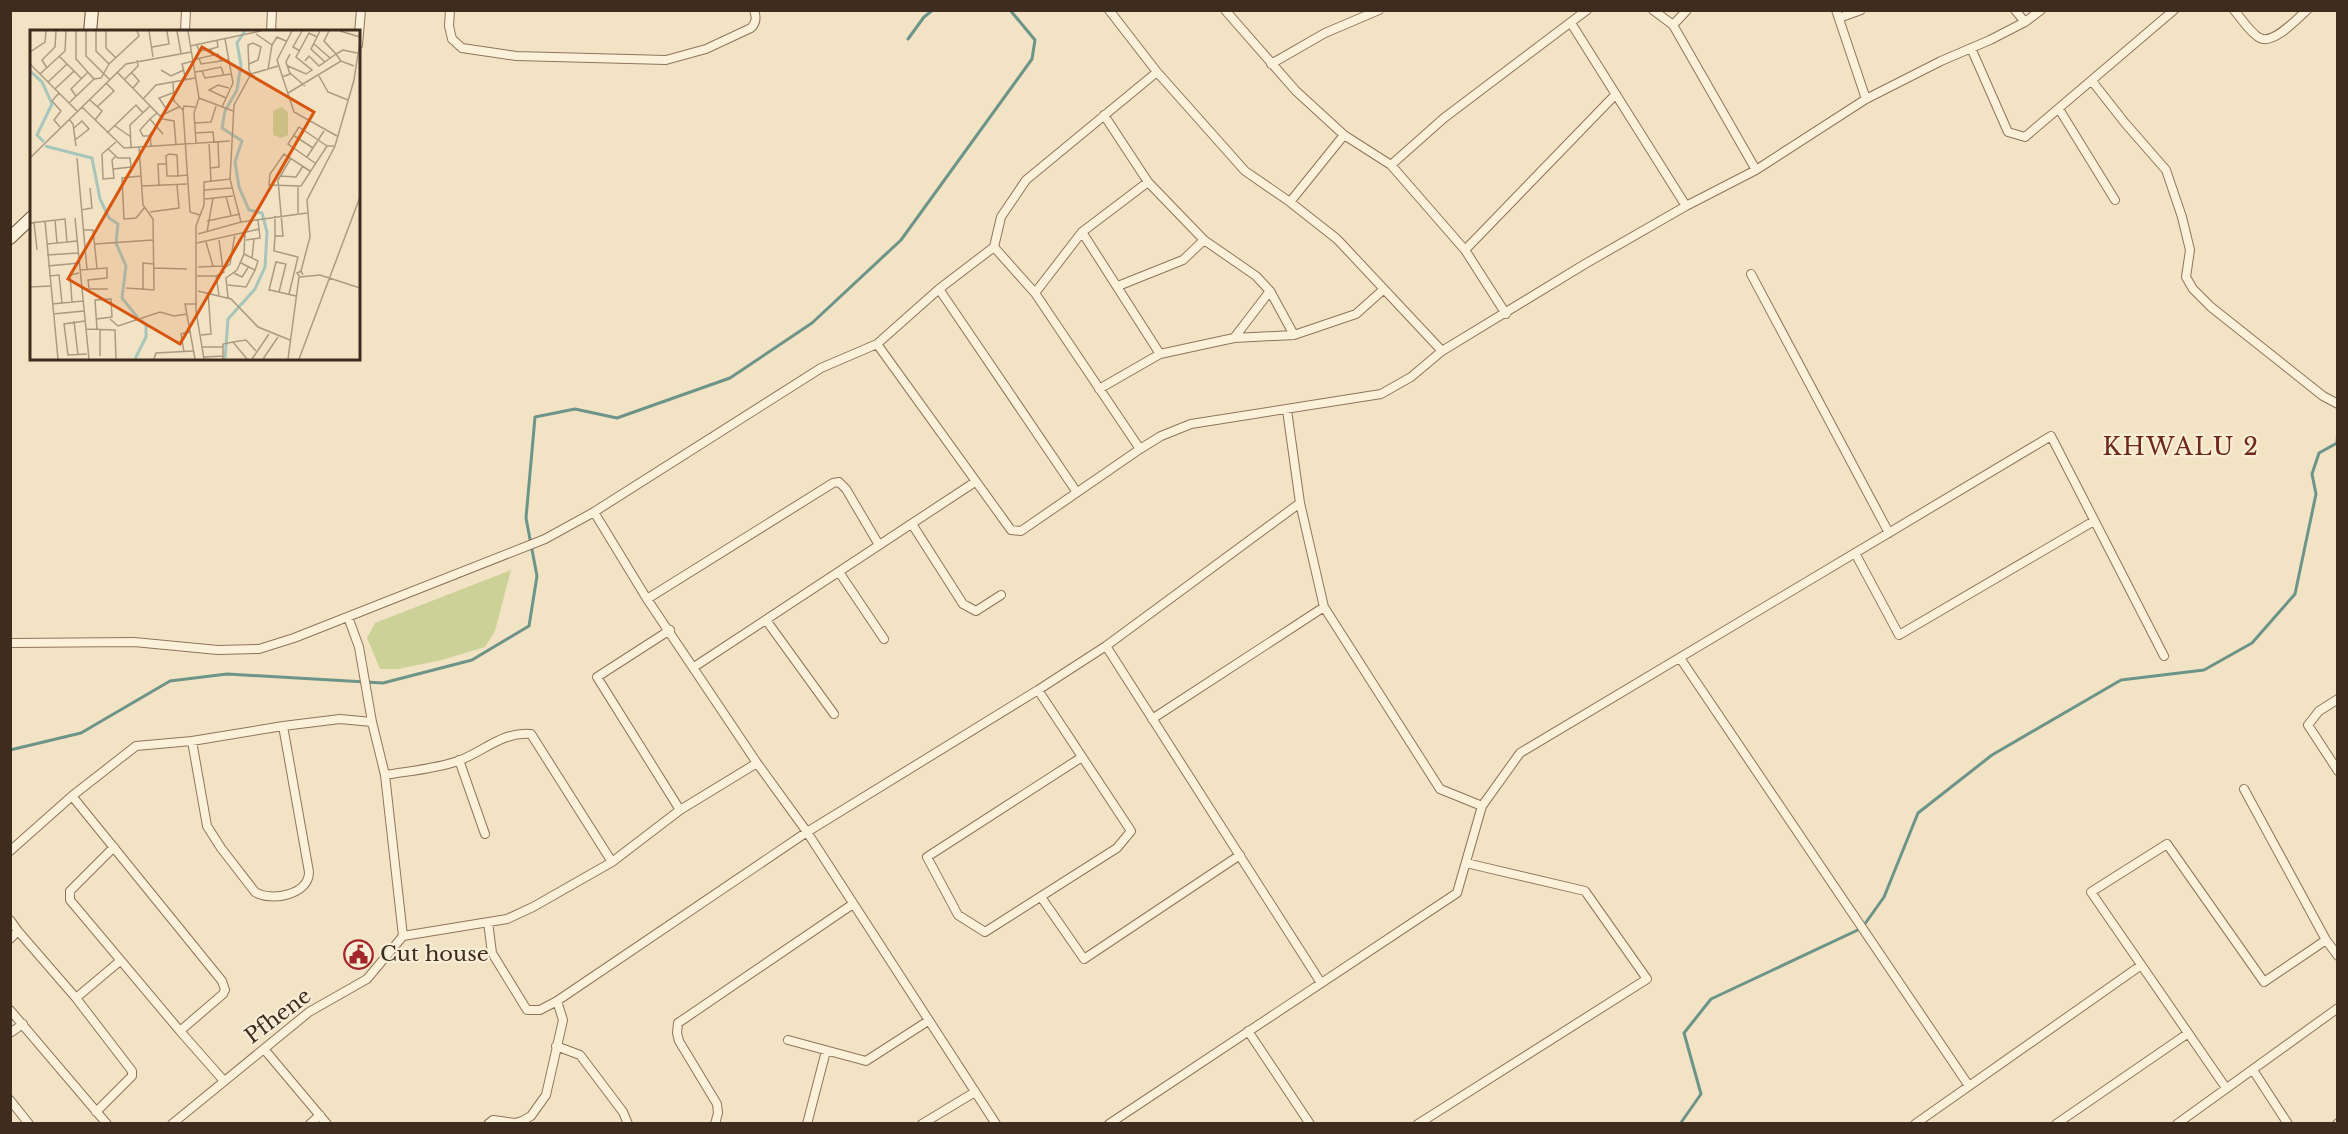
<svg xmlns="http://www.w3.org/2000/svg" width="2348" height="1134" viewBox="0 0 2348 1134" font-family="'Libre Baskerville',serif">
  <rect width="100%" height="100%" fill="#f2e3c5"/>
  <path fill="#ccd198" d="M511 570 495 631 485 647 442 660 398 669H380L367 638 375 623Z"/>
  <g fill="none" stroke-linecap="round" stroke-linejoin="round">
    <path stroke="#6d9489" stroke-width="3" d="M908 39 924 17 933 10
      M10 750 81 733 170 681 227 674 383 683 472 660 529 626 537 576 526 518 535 417 575 409 617 418 730 378 812 323 901 240 1032 59 1035 40 1010 10
      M1680 1124 1701 1094 1684 1033 1711 999 1862 928 1884 897 1918 813 1992 755 2121 680 2204 670 2252 643 2295 594 2316 494 2312 474 2319 453 2337 443 2338 429"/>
    <defs>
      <path id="street" d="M450 10 449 26 452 39 462 48 516 56 666 60 706 49 751 28C756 23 757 18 754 10
        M1109 10 1157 72 1245 171 1290 202 1337 239 1442 351
        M1225 10 1296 91 1344 135 1391 165 1465 250 1506 314
        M1653 10 1673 25 1756 170
        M1836 10 1866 99
        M2015 10 2025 22
        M2234 10C2241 18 2251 34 2260 38 2273 45 2297 19 2307 10
        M1839 18 1861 10
        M1571 23 1686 206
        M1673 25 1687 10
        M185 32 186 10
        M271 32 272 10
        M358 45 361 10
        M1971 48 2008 132 2025 137 2174 10
        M1271 64 1325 33 1379 10
        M1157 72 1026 180 1001 217 994 247 939 289 877 344 1011 530 1021 531 1140 449 1161 436 1191 424 1381 394 1411 377 1442 351 1585 264 1686 206 1756 170 1866 99 1941 61 1990 40 2025 22 2041 10
        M2092 81 2125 123 2166 170 2182 217 2190 250 2186 277 2193 289 2211 307 2323 396 2338 404
        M2059 109 2115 200
        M1104 115 1148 182 1204 240 1256 276 1270 291 1294 335
        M1391 165 1444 118 1587 10
        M1290 202 1344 135
        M1082 232 1160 354
        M994 247 1035 293 1140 449
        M1465 250 1616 94
        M1751 274 1889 533
        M1118 286 1183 260 1204 240
        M939 289 1076 491
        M1035 293 1082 232 1148 182
        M1234 338 1270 291
        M1099 389 1160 354 1234 338 1294 335 1356 314 1384 289
        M1300 503 1324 607
        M594 512 647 599 757 763 807 832 996 1124
        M912 524 963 604 976 611 1001 595
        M1855 553 1899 635 2094 521
        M839 572 884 639
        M647 599 833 483 839 482 846 489 879 545
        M348 617 359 647 372 722 385 775 403 936
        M766 620 834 714
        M670 630 597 677 680 810
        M10 643 134 642 218 650 259 649 294 638 545 539 594 512 821 368 877 344
        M1106 646 1321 983
        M1680 658 1969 1086
        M694 667 975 482
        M1038 690 1131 831 1117 848 985 932 958 915 927 857 1082 757
        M2338 699 2319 711 2308 725 2338 771
        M1152 719 1324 607 1440 789 1482 806
        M192 741 207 826 221 848 255 892C271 902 309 895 309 872L283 726
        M459 760 485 834
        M385 775C409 771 435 769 458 761 483 752 503 731 531 734L612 862
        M2244 789 2326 940 2338 956
        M72 796 222 981 225 990 223 994 180 1031 224 1081
        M114 847 70 891V900L180 1031
        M10 851 72 796 136 746 192 741 283 726 340 719 372 722
        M1041 897 1084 959 1240 855
        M10 920 18 931 10 939
        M488 922 492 953 527 1010H540L557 1001 807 832 1038 690 1106 646 1300 503 1287 410
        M18 931 76 998 132 1071V1076L96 1112
        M403 936 507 919 533 907 612 862 680 810 757 763
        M76 998 120 961
        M10 1010 107 1124
        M1248 1031 1310 1124
        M10 1033 23 1024
        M788 1040 866 1061 928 1021
        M556 1046 580 1055 623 1112 628 1124
        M264 1049 327 1124
        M2253 1070 2288 1124
        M2226 1088 2091 892 2167 844 2264 982 2326 940
        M10 1100 29 1124
        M172 1124 309 1012 367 979 403 936
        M310 1124 320 1115
        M488 1124 493 1120 515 1123 522 1121 531 1116 546 1095 563 1020 557 1001
        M715 1124 718 1113 717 1104 679 1041 677 1033 678 1023 853 904
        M807 1124 826 1051
        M922 1124 975 1092
        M1109 1124 1457 893 1482 806 1520 753 2051 436 2164 656
        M1418 1124 1647 979 1585 891 1466 863
        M1915 1124 2140 966
        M2056 1124 2187 1034
        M2177 1124 2338 1008
        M2337 1124 2338 1123"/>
      <path id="secondary" d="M90 32 92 10
        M10 238 32 217"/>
    </defs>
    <use href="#street" stroke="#8f7459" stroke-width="10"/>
    <use href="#secondary" stroke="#71553c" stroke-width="14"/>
    <use href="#street" stroke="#fbf0da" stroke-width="8"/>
    <use href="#secondary" stroke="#fbf0da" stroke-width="12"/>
  </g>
  <defs>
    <symbol id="civic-ring" viewBox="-11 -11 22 22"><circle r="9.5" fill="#f8edd6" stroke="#a22529" stroke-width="1.5"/><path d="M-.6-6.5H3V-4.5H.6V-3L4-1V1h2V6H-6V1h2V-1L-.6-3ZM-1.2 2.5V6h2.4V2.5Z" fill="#a22529"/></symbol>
  </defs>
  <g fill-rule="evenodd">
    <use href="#civic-ring" x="342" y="938" width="33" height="33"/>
  </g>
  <g text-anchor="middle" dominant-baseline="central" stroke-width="4.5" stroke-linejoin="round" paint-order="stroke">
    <g font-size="21" fill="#3e2d1e" stroke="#f8edd6" text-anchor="start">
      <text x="380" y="954">Cut house</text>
    </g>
    <g font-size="21" fill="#3e2d1e" stroke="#f8edd6">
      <text transform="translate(278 1016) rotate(-37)">Pfhene</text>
    </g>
    <g font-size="24" letter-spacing="1.5" fill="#6e291a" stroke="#f8edd6">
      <text x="2181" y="446">KHWALU 2</text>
    </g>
  </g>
  <g transform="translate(30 30)">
    <rect width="330" height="330" fill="#f2e3c5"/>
    <path d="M252 77 258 82V105L251 108 243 105V81Z" fill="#ccd198"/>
    <path fill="none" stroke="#a7c5bb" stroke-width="3" d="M0 41 12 52 22 74 7 105 14 112M15 116 62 128 70 169 79 188 88 194 86 213 96 236 92 268 108 288M105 329 116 307V295L111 290M195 329 198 289 225 259 235 237 237 202 232 183 219 180 209 157 205 132 212 111 192 98 195 81 207 60 211 35 207 13 215 1"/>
    <path fill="none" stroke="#aa9a82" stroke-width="1.5" d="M56 1V26L80 50M66 1V21L79 34 109 6 107 1M76 1V18L86 28M119 1 123 27M147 1 151 23M158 1 169 68M262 1 247 30 264 82 307 106M290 1 281 19 295 32M310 1 330 7M226 4 242 15 247 7 256 11M284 14 300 28M167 15 169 21 181 19M160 16 231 1M122 17 139 14 137 1M270 21 263 17 272 1M0 22 15 12 16 1M29 26 51 48M182 26 181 19 188 17 187 10M169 28 171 34 191 31M162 30 188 24 191 31 198 30M275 31 279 26 289 36 306 24 294 11 299 1M311 31 306 24 313 20 327 23M0 34 47 81M258 36 276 44 282 40 266 27 279 3 287 7M17 38 12 30 25 17 26 1M238 39 242 15M131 40 141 46 154 40M172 41 191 37 194 45M87 42 133 89 144 91 146 115M165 42 172 41 175 48 201 44M102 43 109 51 103 58M260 43 275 56M10 44 35 21 36 1M221 44 248 36M289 46 298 62 318 70M252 47 260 44 256 32 260 24M64 49 71 48 79 34M95 49 108 36 107 30M156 50 152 34 163 31M18 52 37 34M143 52 144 71 153 80M25 59 44 41M29 63 22 71 31 81 24 90 30 97M258 63 311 31 324 36M46 66 41 59 58 42M169 68 203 81M196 68 179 60 188 55 199 58M59 69 72 81 65 90M113 69 126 55 165 48M39 73 64 49 46 29V1M52 77 94 118 200 111M67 77 84 61 76 53M165 77 154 76 153 80 160 182 170 185M192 77 203 53 195 9M137 80 129 68 145 62M127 83 120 89 133 104M130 86 149 77M39 89 43 94 46 116M120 89 110 100 113 106H121M165 93 181 92 186 76M85 96 101 107M44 98 52 91 59 99 45 110M77 103 106 75 113 83M165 103 183 102 184 112M263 105 283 118M179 112 181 151M166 113 164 83 169 68M121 116 120 104 127 97M101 117 100 95 120 76M78 119 88 128H100L101 137 83 139M86 126 82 130 84 148 73 149 72 124 86 112M277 127 294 101M0 128 96 34 161 22M47 128 57 239M285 133 258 114 269 97 297 116M180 138 189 137 188 112M280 141 254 124 240 144 239 155 271 156 297 116H304M111 146 92 148 94 189 106 188 115 177M148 146 147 125 139 124 136 126 137 146H148L157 145M250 146 266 147 273 136M200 149 204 75 221 44 219 40 218 15 223 13 231 17 228 30 219 34M112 156 157 154M129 156 128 134H136M174 160 202 158M196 167 201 185M175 169 203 166M51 180 62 178 60 158M120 182 149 178 147 155M268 183V157M245 186V206H253L248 150 261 128M45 188 59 329M25 190 27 213M15 191 28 329M177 191 210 184M4 192 7 220M0 193 35 189 37 212M54 200H63L67 238M177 202 183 168M168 204 211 192 277 183M245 206 244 221 268 227 259 264M189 210 193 239 200 234 205 204M216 210 230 208 228 190M176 212 183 236M167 213 229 199M17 214 47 211M65 214 123 210M214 224 228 231 225 240M17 225 48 223M222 228 224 209M18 236 49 233M168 237 192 236M124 238 157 239M50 240 77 238V248L58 250 59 258M271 241 280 207 277 170 305 116 324 50 330 11M204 243 212 247 219 236M273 245 271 241 267 243 270 247 290 245 330 258M19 246 29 245 32 273M167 246H186L194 242 193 239M186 246 189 265M198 255 216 257 225 240 211 233M0 257 20 256M96 258 124 260 123 189 113 175 109 117M52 259H78M113 259V233L124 234M168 261 201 269 228 297 260 310M249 262 256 234 246 232 239 260H240L266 266M198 268 196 248 207 240 214 224 215 202M42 272 40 245 49 243M22 274 53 271M23 284 54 281M66 289 82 287 81 269 65 270 67 299M80 289 88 296 130 282 144 286 157 284M44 291 48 325M55 291 34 294 38 325 57 324M56 299 85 300 86 329M171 305 181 304 178 262M203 312 216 310 226 321M172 317H193M154 322 151 304 160 301M70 326V299M174 327 193 326M124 329 126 323 163 321M165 329 155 274H167M174 329 166 281V196L174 175V152L200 149 211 192M193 329V314L203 312 217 329M222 329 239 304M233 329 248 307M258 329 269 247M269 329 330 167"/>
    <path fill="#d7550e" fill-opacity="0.15" stroke="#d7550e" stroke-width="3" d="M172 17 284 82 150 314 38 249Z"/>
    <rect width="330" height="330" fill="none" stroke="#3e2d1e" stroke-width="3"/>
  </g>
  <rect width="2348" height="1134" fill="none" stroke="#3e2d1e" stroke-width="24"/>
</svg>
